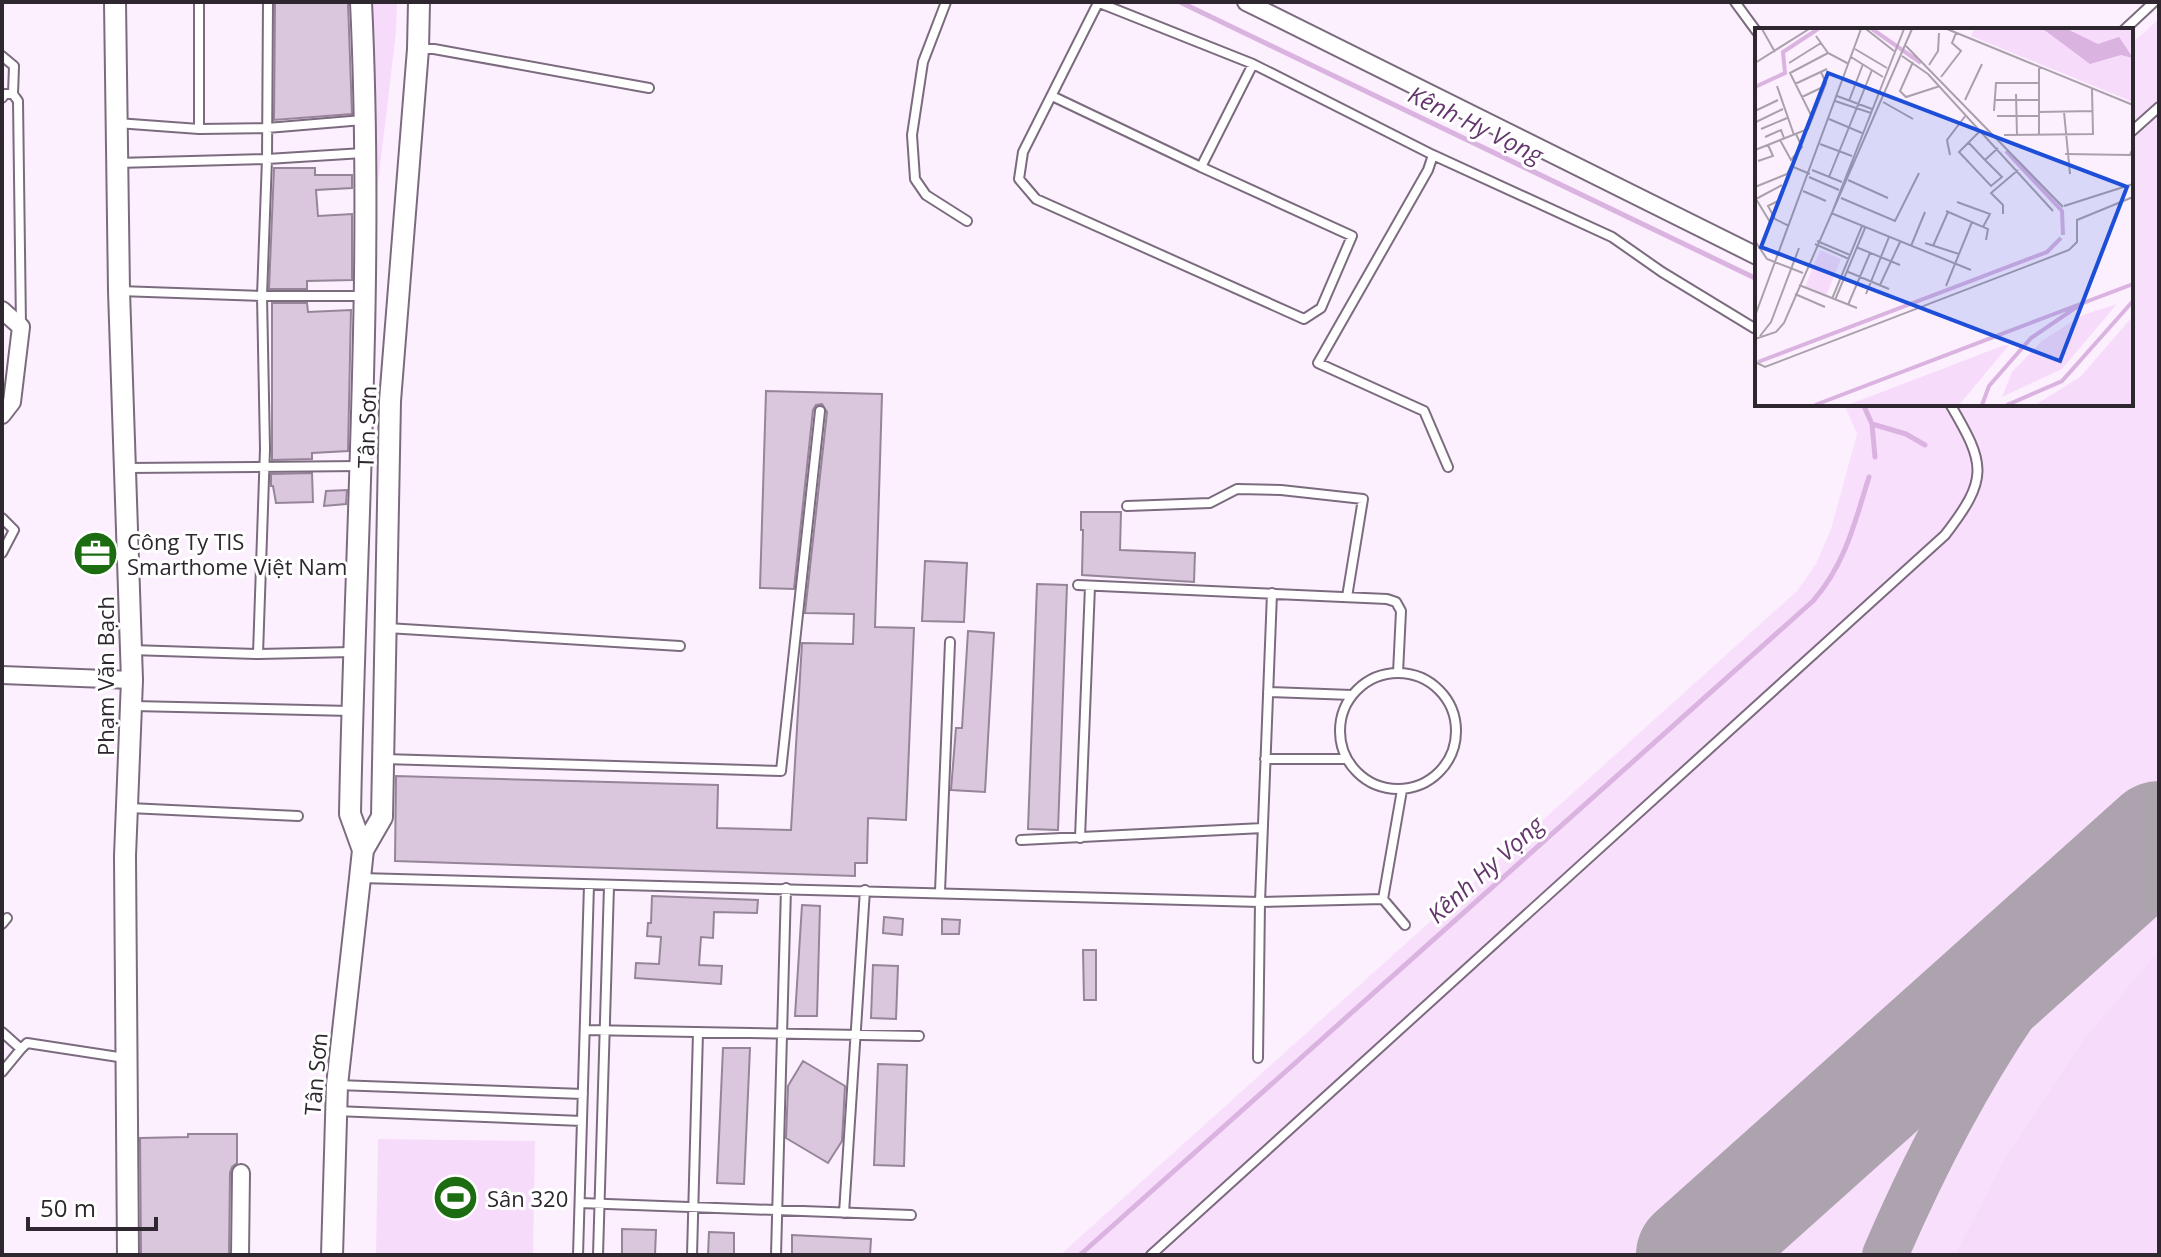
<svg xmlns="http://www.w3.org/2000/svg" width="2161" height="1257" viewBox="0 0 2161 1257" font-family="'Open Sans',sans-serif">
  <rect width="100%" height="100%" fill="#fcf0fe"/>
  <path fill="#f8dffc" d="M2159 19V1255H1060L1797 591 1816 564 1831 529 1857 434 1844 404H2131V44Z"/>
  <path fill="#f6dcfa" d="M364 2H397L396 32 368 268Z
    M2159 951V1255H1955L2004 1160 2085 1038Z
    M378 1139 535 1141 533 1255H376Z"/>
  <g fill="none" stroke-linecap="round" stroke-linejoin="round">
    <path stroke="#dab3e0" stroke-width="5" d="M1180 2 1757 279
      M1863 404 1872 424 1875 457
      M1872 424 1906 434 1925 445
      M1080 1255 1813 601C1845 565 1855 522 1869 477"/>
    <path stroke="#ada3ae" stroke-width="46" d="M1885 1255C1932 1146 1989 1037 2065 944 2094 907 2126 873 2159 840"/>
    <path stroke="#ada3ae" stroke-width="114" d="M1693 1255 2159 838"/>
  </g>
  <path fill="#dac7dd" stroke="#968499" stroke-width="2" d="M275 2H348L352 114 274 120Z
    M274 168H315V175H352V188L316 190 318 216 352 214V280L307 281V289H269Z
    M272 303H307L308 312 351 310 348 451 312 453V459L272 460Z
    M766 391 882 394 875 627 914 628 906 820 868 818 867 863H855V876L395 861 396 776 718 785 717 828 791 830 802 643 853 644 854 614 805 613 827 412 822 404 816 405 813 410 794 589 760 588Z
    M312 473 313 502 276 503 273 486H271V474Z
    M347 490 346 504 324 506 326 491Z
    M1081 512H1121L1120 550 1195 553 1194 582 1082 575 1083 530H1081Z
    M925 561 967 563 964 622 922 621Z
    M1037 584 1067 585 1058 830 1028 829Z
    M968 631 994 633 985 792 951 790 956 728H962Z
    M652 896 758 900 757 913 714 912 713 938 701 937 699 965 722 966 721 984 635 978 636 963 659 964 661 937 647 936 648 923H651Z
    M802 905 820 906 817 1016H795Z
    M884 917 903 919 902 935 883 933Z
    M942 919 960 920 959 934H942Z
    M1083 950H1096V1000H1084Z
    M873 965 898 966 896 1019 871 1018Z
    M723 1048H750L744 1184 717 1183Z
    M803 1061 845 1086 842 1141 828 1163 786 1138 788 1086Z
    M878 1064 907 1065 904 1166 874 1165Z
    M188 1134H237V1163L232 1167 230 1173 229 1255H141L140 1138 188 1137Z
    M622 1229 656 1230 655 1255H622Z
    M709 1232 734 1233V1255H708Z
    M792 1235 871 1239 870 1255H792Z"/>
  <g fill="none" stroke-linecap="round" stroke-linejoin="round">
    <defs>
      <path id="service" d="M199 2V129
        M946 2 923 62 912 135 915 179 926 195 967 221
        M1097 2 1253 64 1433 155 1612 237 1662 272 1754 328
        M1735 2 1757 32
        M1098 3 1023 152 1019 179 1036 199 1304 319 1321 308 1352 236 1201 167 1253 64
        M2124 30 2154 2
        M419 49H434L649 88
        M2 56 14 66 13 94
        M13 94 18 101 21 326
        M1052 96 1201 167
        M2 98 5 94H13
        M117 123 199 129 267 128 363 120
        M2131 132 2159 107
        M1433 155 1428 170 1318 363 1424 411 1448 467
        M117 163 267 159 363 153
        M119 291 262 296H363
        M127 468 361 466
        M1127 506 1210 503 1237 489 1281 490 1363 499 1347 597
        M2 518 14 530 2 553
        M1078 585 1387 599 1396 602 1401 611 1398 673
        M387 628 680 646
        M131 650 258 654 353 652
        M258 654 265 449 262 296 267 159 268 2
        M1340 731a58 58 0 1 1 116 0a58 58 0 1 1-116 0Z
        M1268 692 1352 695
        M133 706 351 711
        M384 759 781 771 820 411
        M1265 759H1347
        M1402 790 1383 899 1405 925
        M129 808 298 816
        M1080 838 1090 586
        M1021 840 1263 828
        M360 878 1260 902 1383 899
        M940 892 950 642
        M2 924 7 918
        M585 1030 919 1036
        M2 1032 21 1049 27 1043 125 1058
        M1258 1058 1260 902 1272 593
        M2 1072 21 1049
        M337 1085 583 1094
        M335 1111 582 1121
        M580 1203 911 1215
        M844 1213 865 890
        M578 1255 589 885
        M598 1255 609 886
        M692 1255 698 1032
        M776 1255 786 888
        M1151 1255 1945 535C1989 478 1986 465 1950 404"/>
      <path id="minor" d="M1246 2 1757 256
        M2 310 21 327 12 402 2 415
        M2 675 132 680
        M240 1255 241 1173"/>
      <path id="tertiary" d="M115 2 119 291 132 680 125 856 128 1255
        M361 2C374 273 355 543 350 814L363 850
        M332 1255 337 1085 360 878 363 850 382 817 390 401 418 49 419 2"/>
    </defs>
    <use href="#service" stroke="#7c6b7f" stroke-width="12"/>
    <use href="#minor" stroke="#7c6b7f" stroke-width="20"/>
    <use href="#tertiary" stroke="#7c6b7f" stroke-width="24"/>
    <use href="#service" stroke="#fff" stroke-width="8"/>
    <use href="#minor" stroke="#fff" stroke-width="16"/>
    <use href="#tertiary" stroke="#fff" stroke-width="20"/>
  </g>
  <defs>
    <symbol id="office-disc" viewBox="-11 -11 22 22"><circle r="9.5" fill="#1c6d12" stroke="#fff"/><path d="M-6-3h4V-5.5h4V-3h4V5H-6ZM-1-4.5V-3h2v-1.5ZM-6 0V1H6V0Z" fill="#fff"/></symbol>
    <symbol id="stadium-disc" viewBox="-11 -11 22 22"><circle r="9.5" fill="#1c6d12" stroke="#fff"/><path d="M0-5a6.5 5 0 1 0 0 10a6.5 5 0 1 0 0-10ZM-3.5-1.8h7v3.6h-7Z" fill="#fff"/></symbol>
  </defs>
  <g fill-rule="evenodd">
    <use href="#office-disc" x="70" y="528" width="51" height="51"/>
    <use href="#stadium-disc" x="430" y="1172" width="51" height="51"/>
  </g>
  <g text-anchor="middle" dominant-baseline="central" stroke-width="6" stroke-linejoin="round" paint-order="stroke">
    <g font-size="22" fill="#2e272f" stroke="#fff">
      <text transform="translate(366 427) rotate(-88)">Tân Sơn</text>
      <text transform="translate(105 676) rotate(-90)">Phạm Văn Bạch</text>
      <text transform="translate(315 1074) rotate(-85)">Tân Sơn</text>
    </g>
    <g font-size="22" fill="#2e272f" stroke="#fff" text-anchor="start">
      <text x="127" y="541">Công Ty TIS<tspan x="127" dy="25">Smarthome Việt Nam</tspan></text>
      <text x="487" y="1198">Sân 320</text>
    </g>
    <g font-size="24" font-style="italic" fill="#65366e" stroke="#fff">
      <text transform="translate(1476 124) rotate(26)">Kênh Hy Vọng</text>
      <text transform="translate(1485 869) rotate(-42)">Kênh Hy Vọng</text>
    </g>
  </g>
  <g transform="translate(1755 28)">
    <rect width="378" height="378" fill="#fcf0fe"/>
    <path d="M219 1H378V74L216 8ZM65 222 86 231 71 268 50 259ZM362 276 307 341 247 369 257 344 288 312 328 287ZM378 288V377H280L325 349ZM254 317 204 377H93L247 318Z" fill="#f6dcfa"/>
    <path d="M288 1H312L343 16 364 9 378 30 366 27 335 36Z" fill="#dab3e0"/>
    <path fill="none" stroke="#dab3e0" stroke-width="4" d="M117 1 166 35M0 59 30 45 28 24 63 1M251 123 307 183 308 207M3 334 292 224 306 210M60 377 378 256M227 377 234 358 276 310 329 274M252 377 307 353 378 273"/>
    <path fill="none" stroke="#aaa0ab" stroke-width="2" d="M7 1 20 24M111 1 139 23M192 1 378 77M61 8 73 25 94 36M151 18 308 179M100 21 132 40M147 28 173 46 298 183M96 29 128 49M158 34 145 63 151 69 185 58M0 35 54 1M34 35 66 15M174 37 183 23 184 5M284 38V107M186 49 206 23 197 15 201 5M40 56 72 41M22 58 39 107M261 66 262 107M82 68 117 81M47 69 70 58M210 72 227 36M239 72H283M80 73 116 85M94 73 108 36M128 74 158 91M0 83 23 72M239 83 241 55H283M284 84 337 83M309 84 315 146M242 88H284M58 91 35 45 73 25M74 91 107 105M1 94 28 81M6 101 32 90M225 103 204 124 236 158 247 149 230 132 243 120M249 107 338 106 337 61M10 109 26 102 29 110M25 112 36 132 47 119 41 106M213 114 230 132M65 116 97 128M0 122 53 101 71 55 66 44M310 126 375 127 378 120M195 127 192 112 211 87M3 133 18 128 13 117M57 142 87 154M54 149 84 162M74 149 117 42M93 152 133 170M0 159 32 146 36 138 55 146M48 163 71 173M86 170 140 193 164 145M25 172 13 178 20 191 34 198M202 174 235 186 228 199M309 178 378 156M78 182 149 1M191 183 233 201 231 212M76 185 216 242M248 186V177L236 165 263 142M15 194 1 171 27 157M0 213 12 231 48 245M62 213 95 227M170 215 204 226M60 216 94 231M156 218 170 184M178 218 193 184M101 219 145 237M91 243 134 261M44 257 102 280M125 257 145 214M191 258 217 194M40 266 70 279M111 266 134 209M77 271 107 198M80 272 110 200M93 277 115 225M0 288 106 1M5 308 16 294 44 220M0 311 21 304 29 295 157 1M0 334 10 339 314 222 322 214V192L378 169"/>
    <path fill="#1d4ed8" fill-opacity="0.15" stroke="#1d4ed8" stroke-width="4" d="M73 45 372 159 305 333 6 219Z"/>
    <rect width="378" height="378" fill="none" stroke="#2e272f" stroke-width="4"/>
  </g>
  <rect width="2161" height="1257" fill="none" stroke="#2e272f" stroke-width="8"/>
  <path d="M28 1217v12h128v-12" fill="none" stroke="#2e272f" stroke-width="4"/>
  <text x="40" y="1217" font-size="24" fill="#2e272f" stroke="#ffffff" stroke-width="6" paint-order="stroke">50 m</text>
</svg>
